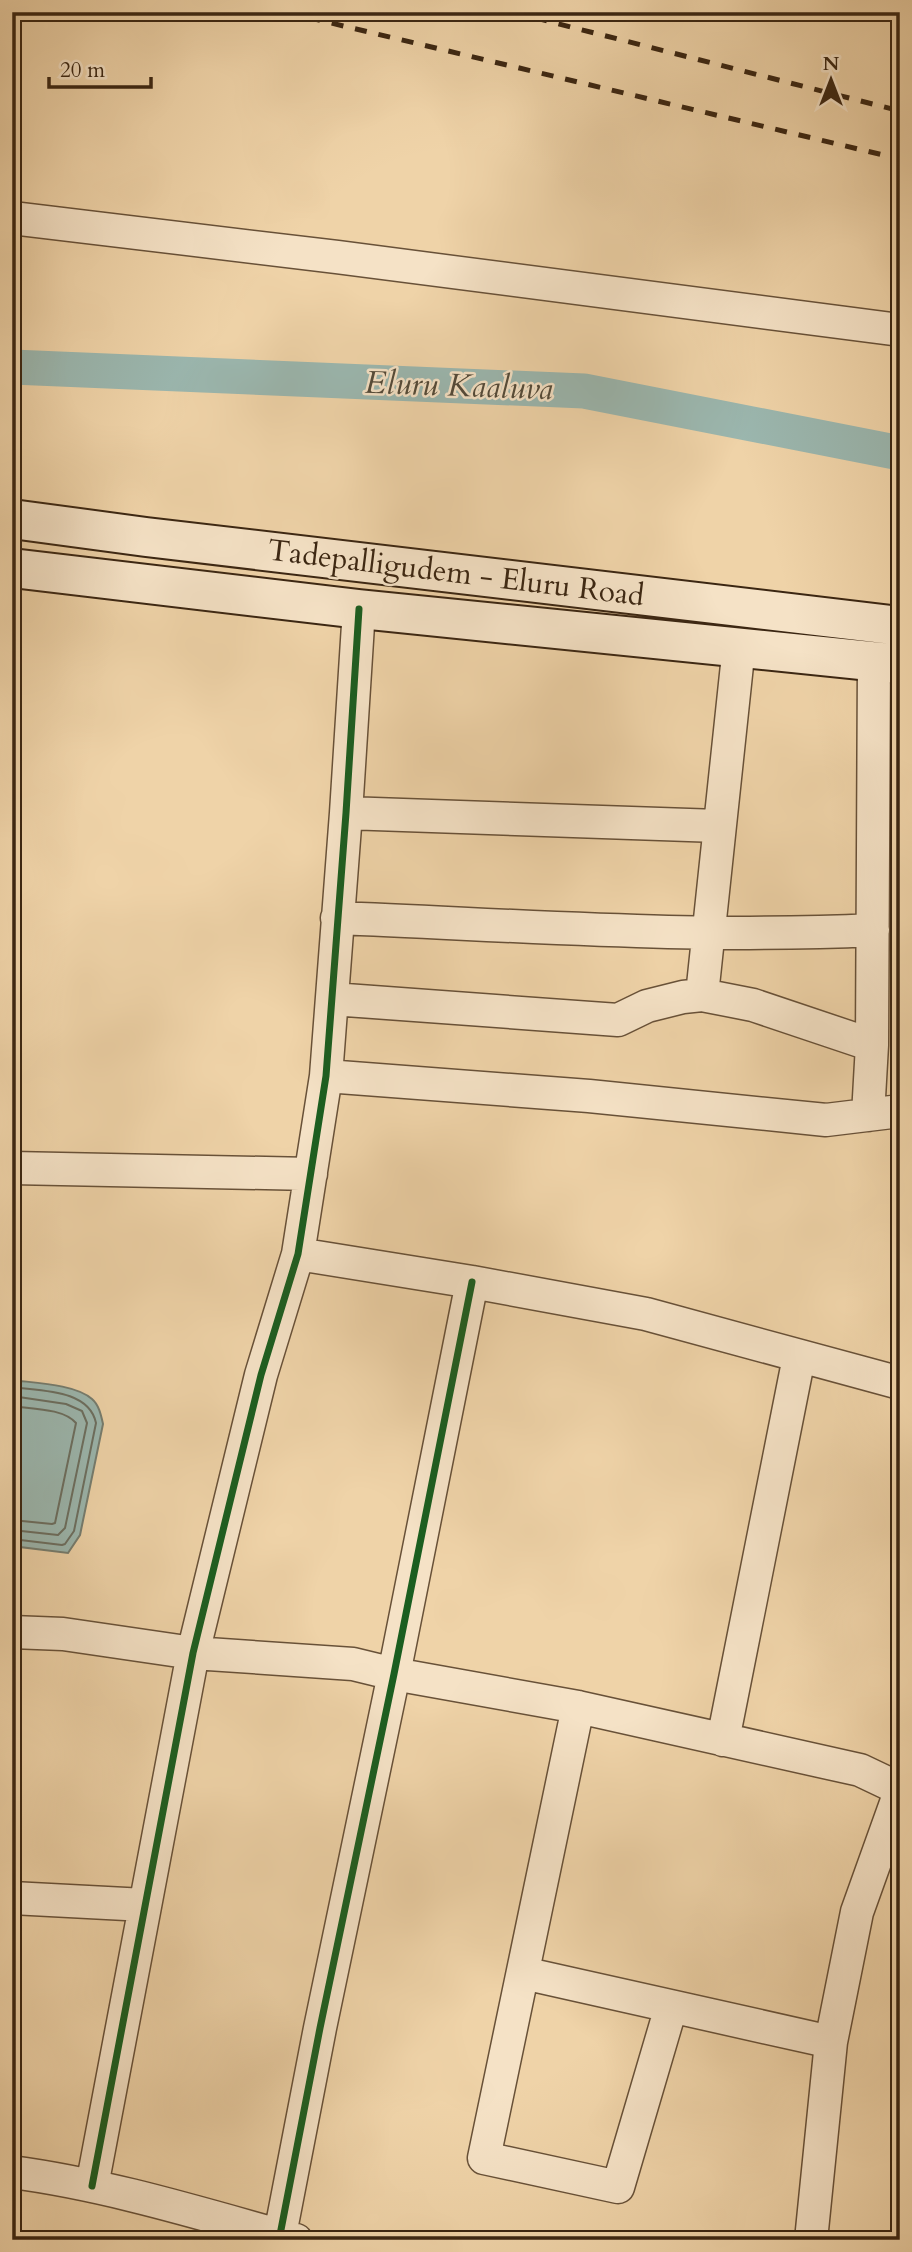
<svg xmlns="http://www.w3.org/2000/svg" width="912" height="2252" viewBox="0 0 912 2252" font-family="Cardo,serif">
  <rect width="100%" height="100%" fill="#efd3a8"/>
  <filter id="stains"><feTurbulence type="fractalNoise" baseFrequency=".00286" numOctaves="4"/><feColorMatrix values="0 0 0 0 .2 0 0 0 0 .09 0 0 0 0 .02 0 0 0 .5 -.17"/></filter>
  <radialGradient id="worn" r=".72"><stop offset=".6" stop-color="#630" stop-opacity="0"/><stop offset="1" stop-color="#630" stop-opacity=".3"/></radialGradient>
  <path fill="#9bb7af" stroke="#757d70" stroke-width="2" d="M12 1380C34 1383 75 1384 92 1399 99 1405 101 1415 103 1424L80 1535 68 1553 12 1546Z"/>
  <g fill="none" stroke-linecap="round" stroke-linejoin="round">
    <path stroke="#6b6e60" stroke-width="2" d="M12 1387C40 1391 89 1389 96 1423L74 1531 65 1544 62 1545 12 1539
      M12 1396 66 1404 82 1411 87 1423 65 1528 58 1535 12 1530
      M12 1406C31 1409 63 1408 76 1423L55 1523 52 1524 12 1520"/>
    <path stroke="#9bb7af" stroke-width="35" d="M12 367 584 391 900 453"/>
    <defs>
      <path id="minor" d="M12 218 337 257 900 330
        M346 813 718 826
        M337 918C516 925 695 939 873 930
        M702 995 739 646
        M332 999 618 1020 647 1006 683 997 702 995 753 1005 872 1045
        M326 1076 589 1096 826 1120 900 1111
        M868 1115 872 1045 874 660
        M12 1168 311 1174
        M298 1254 472 1282 646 1314 900 1383
        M12 1632 63 1634 193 1653 353 1664 394 1674 578 1707 860 1770 900 1789
        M578 1707 484 2158 618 2187 671 2007
        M723 1740 799 1357
        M12 1898 145 1905
        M523 1973 831 2042
        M12 2172C109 2185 202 2214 296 2240
        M92 2186 193 1653 261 1375 298 1254 326 1076 346 813 359 609
        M279 2240 320 2028 394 1674 472 1282
        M811 2240 831 2042 857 1912 900 1792"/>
      <path id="secondary" d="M12 519 146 537 900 626
        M12 568 359 609 900 664"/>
    </defs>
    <use href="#minor" stroke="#685138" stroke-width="35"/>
    <use href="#secondary" stroke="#3b2612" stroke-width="42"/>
    <use href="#minor" stroke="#f5e2c6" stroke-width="32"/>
    <use href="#secondary" stroke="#f5e2c6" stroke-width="38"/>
    <path stroke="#3b2612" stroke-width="5" stroke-dasharray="12 12" stroke-linecap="butt" d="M285 12 900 159
      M512 12 900 111"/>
    <defs>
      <path id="cycleway" d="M92 2186 193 1653 261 1375 298 1254 326 1076 346 813 359 609
        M279 2240 320 2028 394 1674 472 1282"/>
    </defs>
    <use href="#cycleway" stroke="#f5e2c6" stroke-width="11"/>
    <use href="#cycleway" stroke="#1b5e20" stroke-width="7"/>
  </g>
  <g text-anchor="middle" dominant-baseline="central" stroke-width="5" stroke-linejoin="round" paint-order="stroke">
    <g font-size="30" fill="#3b2612" stroke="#f5e2c6">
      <text transform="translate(456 573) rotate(7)">Tadepalligudem - Eluru Road</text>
    </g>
    <g font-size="32" font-style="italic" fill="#534a39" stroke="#f5e2c6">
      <text transform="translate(459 386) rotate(2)">Eluru Kaaluva</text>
    </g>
  </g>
  <rect width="912" height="2252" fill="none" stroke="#efd3a8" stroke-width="42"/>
  <rect x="14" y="14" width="884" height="2224" fill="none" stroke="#3b2612" stroke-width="3.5"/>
  <rect x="21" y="21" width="870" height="2210" fill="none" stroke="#3b2612" stroke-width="2"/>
  <g transform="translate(831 80)" stroke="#f5e2c6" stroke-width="5" paint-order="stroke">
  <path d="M0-5L12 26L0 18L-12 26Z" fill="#3b2612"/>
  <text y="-10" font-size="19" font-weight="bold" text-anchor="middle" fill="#3b2612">N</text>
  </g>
  <path d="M49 77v10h102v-10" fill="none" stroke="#3b2612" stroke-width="3.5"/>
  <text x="60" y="77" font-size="21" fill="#3b2612" stroke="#f5e2c6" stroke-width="5" paint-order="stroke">20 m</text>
  <rect width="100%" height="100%" filter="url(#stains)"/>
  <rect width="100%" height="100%" fill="url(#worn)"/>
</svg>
